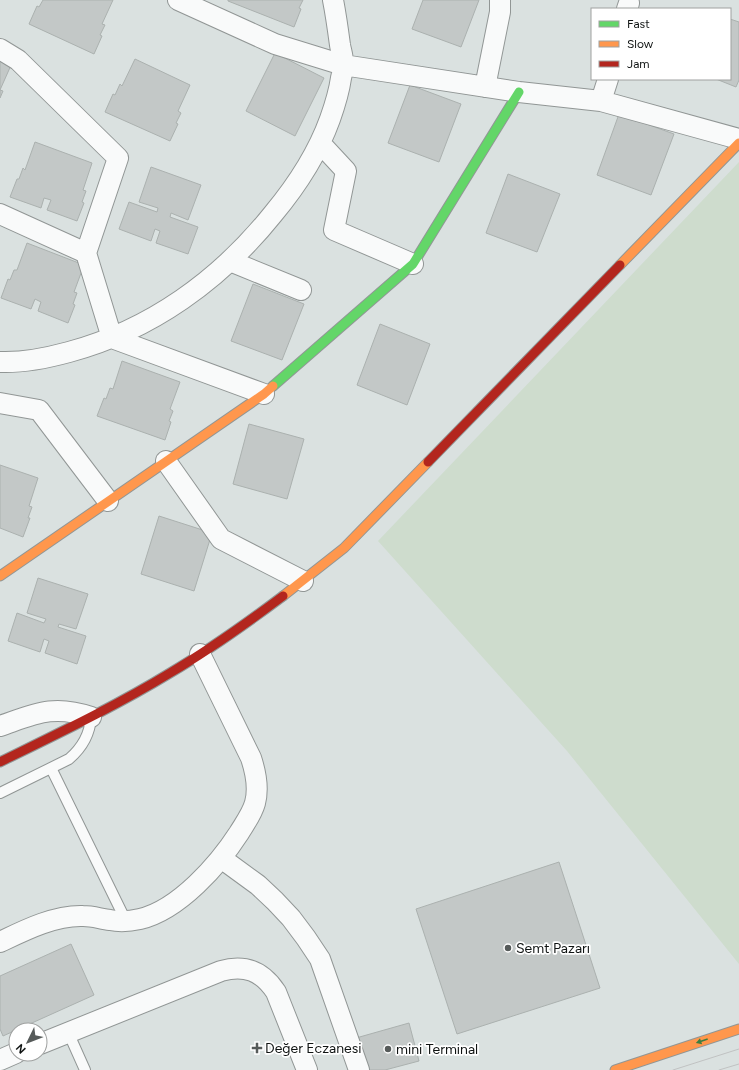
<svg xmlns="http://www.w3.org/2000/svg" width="739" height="1070" viewBox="0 0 739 1070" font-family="Figtree,sans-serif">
  <rect width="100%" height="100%" fill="#dae1e0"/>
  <path fill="#cedccd" d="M739 162V964L567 751 378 541Z"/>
  <path fill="#c3c8c7" stroke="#abb1af" d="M43 0H113L102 24 105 25 100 35 102 36 94 54 29 24 37 6 39 7Z
    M228 0H303L299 8 301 9 294 27 228 1Z
    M423 0H479L461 47 412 29Z
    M730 19 739 22V80L736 87 716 79H730Z
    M275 53 324 78 295 136 246 111Z
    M0 57 12 63 0 90 3 91 0 98Z
    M135 59 190 85 178 111 181 113 176 123 178 124 170 141 105 112 113 94 115 95 120 84 122 86Z
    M410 85 461 104 439 162 388 143Z
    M619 114 674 134 651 195 597 175Z
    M35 142 92 163 83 190 86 191 82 202 84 203 77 221 47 210 51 200 44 198 41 208 10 197 17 179H19L23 168 25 170Z
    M151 167 201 185 188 220 171 213 170 217 198 227 188 254 156 243 160 231 155 229 151 241 119 229 129 202 157 212 158 208 139 202Z
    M508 174 560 194 537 252 486 233Z
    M27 243 84 265 74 292 77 293 73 304 75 305 68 323 38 311 41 302 35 299 31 309 1 298 8 279 10 280 14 270H17Z
    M253 284 304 304 282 360 231 341Z
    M380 324 430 344 407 405 357 385Z
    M122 361 180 382 170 409 173 411 169 421 171 422 165 440 97 416 104 398 106 399 110 388 113 389Z
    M249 424 304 439 287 499 233 484Z
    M0 465 38 478 29 506 32 507 28 518H30L23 537 0 528Z
    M159 516 212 533 194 591 141 574Z
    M38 578 88 594 76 629 59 624 58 627 86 636 77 664 45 653 49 641 44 639 40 652 8 641 17 613 44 623 46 619 27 613Z
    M559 862 600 988 457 1034 416 909Z
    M71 944 94 995 3 1036 0 1029V976Z
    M409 1023 419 1061 385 1070H365L356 1038Z"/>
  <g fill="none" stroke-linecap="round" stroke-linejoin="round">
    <defs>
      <path id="lane" d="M51 768 126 921
        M0 793 69 759C83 747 90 734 91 717
        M68 1032 85 1070"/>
      <path id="street" d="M178 0 275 44 343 65 519 92 601 101 739 139
        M627 9 629 3
        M0 49 18 60 118 158 86 253 112 338 264 394
        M485 87 500 12V0
        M601 101 608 79
        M320 143 346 171 334 230 413 264
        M0 214 86 253
        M230 261 301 290
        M0 362C23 363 47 358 69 352 151 330 220 280 273 214 298 184 317 155 330 119 335 105 339 92 341 78 342 74 343 70 343 66 344 59 341 51 340 45 338 30 336 15 333 0
        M0 403 39 410 108 501
        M166 461 221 539 303 581
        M0 726C35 714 53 704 91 717
        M221 858 258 885 275 901 291 918 306 938 320 959 359 1070
        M0 942C25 930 55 915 83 916 93 916 101 919 110 920 120 922 131 921 140 919 179 910 219 864 239 833 245 823 252 814 255 803 259 788 256 773 251 758L200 654
        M40 1044 221 971C245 964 262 971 276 992L307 1070
        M0 1060 16 1053"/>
      <path id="fast" d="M273 386 413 264 519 92"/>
      <path id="slow" d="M620 265 739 143
        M0 576 264 394 273 386
        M283 596 344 548 428 462
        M615 1070 739 1029"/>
      <path id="jam" d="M428 462 620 265
        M0 762C57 734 116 706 170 673 209 650 247 623 283 596"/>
    </defs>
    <use href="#lane" stroke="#919695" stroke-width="12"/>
    <use href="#street" stroke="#919695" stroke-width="22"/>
    <use href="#fast" stroke="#919695" stroke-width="11"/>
    <use href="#slow" stroke="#919695" stroke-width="11"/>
    <use href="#jam" stroke="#919695" stroke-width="11"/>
    <use href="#lane" stroke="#f9fafa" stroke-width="10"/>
    <use href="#street" stroke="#f9fafa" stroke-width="20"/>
    <use href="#fast" stroke="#63d668" stroke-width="9"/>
    <use href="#slow" stroke="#ff974d" stroke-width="9"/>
    <use href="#jam" stroke="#b3261e" stroke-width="9"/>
    <path stroke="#c0c2c2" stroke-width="1" d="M673 1070 739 1049
      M719 1070 739 1064"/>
  </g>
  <defs><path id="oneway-solid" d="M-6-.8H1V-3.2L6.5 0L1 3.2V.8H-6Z"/></defs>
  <use fill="#3d7e41" href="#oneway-solid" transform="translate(702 1041) rotate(161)"/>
  <g fill="#565b5a" stroke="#fff" stroke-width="1.5">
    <circle cx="508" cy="948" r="4"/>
    <path d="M255 1042h4v4h4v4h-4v4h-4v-4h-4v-4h4z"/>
    <circle cx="388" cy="1049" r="4"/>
  </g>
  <g text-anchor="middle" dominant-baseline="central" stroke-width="3.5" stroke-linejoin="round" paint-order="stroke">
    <g font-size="14" fill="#0f1312" stroke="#fff" text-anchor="start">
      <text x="516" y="948">Semt Pazarı</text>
      <text x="265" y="1048">Değer Eczanesi</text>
      <text x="396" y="1049">mini Terminal</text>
    </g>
  </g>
  <rect x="591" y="8" width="140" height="72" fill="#ffffff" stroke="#9fa1a0"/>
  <rect x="599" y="21" width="20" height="6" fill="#63d668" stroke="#9fa1a0"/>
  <text x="627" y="28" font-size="12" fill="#0f1312">Fast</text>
  <rect x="599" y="41" width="20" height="6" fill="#ff974d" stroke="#9fa1a0"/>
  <text x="627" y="48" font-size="12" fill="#0f1312">Slow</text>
  <rect x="599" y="61" width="20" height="6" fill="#b3261e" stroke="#9fa1a0"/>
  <text x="627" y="68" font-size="12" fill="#0f1312">Jam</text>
  <g transform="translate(28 1042) rotate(227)"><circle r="19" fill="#ffffff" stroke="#9fa1a0"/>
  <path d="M0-3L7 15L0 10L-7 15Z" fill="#565b5a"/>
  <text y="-6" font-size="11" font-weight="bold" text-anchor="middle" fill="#0f1312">N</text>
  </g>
</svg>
